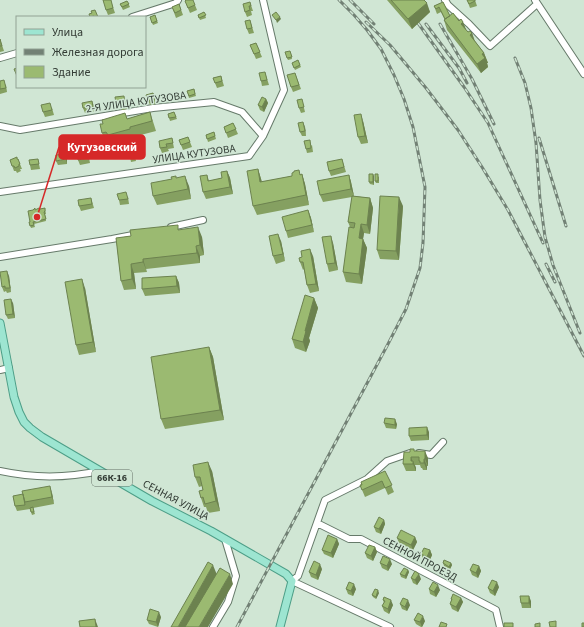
<svg xmlns="http://www.w3.org/2000/svg" width="584" height="627" viewBox="0 0 584 627" font-family="'Source Sans 3',sans-serif">
  <rect width="100%" height="100%" fill="#d0e6d4"/>
  <g fill="none" stroke-linecap="round" stroke-linejoin="round">
    <defs>
      <path id="minor" d="M445 0 448 5 469 24 490 46 537 4
        M535 0 584 74
        M132 17 176 3 178 0
        M0 58 17 53
        M0 126 20 130 153 108 214 102 242 112 263 136
        M0 192 249 156 263 136 284 90 263 0
        M171 227 203 220
        M0 257 112 239 138 234
        M0 370 9 368
        M419 453 431 455 443 442
        M0 471C32 478 67 478 100 471
        M317 523 349 539H361L496 610 500 627
        M213 627 228 602 236 576 225 539
        M390 627 292 581 298 576 325 500 367 479 387 461 410 453"/>
      <path id="major" d="M0 323 14 397 19 412 24 422 30 428 42 437 90 465 152 501 211 531 286 574 292 581 280 627"/>
    </defs>
    <use href="#minor" stroke="#667a6a" stroke-width="8"/>
    <use href="#major" stroke="#4d9e87" stroke-width="9"/>
    <use href="#minor" stroke="#fff" stroke-width="6"/>
    <use href="#major" stroke="#9de5d1" stroke-width="7"/>
    <defs>
      <path id="rail" d="M350 0 374 24
        M366 22 390 45 426 88 458 130 482 167 508 210 584 356
        M418 23 464 87 488 123 543 243
        M426 24 459 68 467 83
        M440 24 472 79 494 124
        M515 58 525 83 531 108 536 143 540 200 545 237 553 265 580 333
        M539 138 566 226
        M546 264 555 282
        M237 627 388 344 406 309 420 268 423 243 425 187 413 127 404 99 394 75 381 49 367 30 354 15 339 0"/>
    </defs>
    <use href="#rail" stroke="#728175" stroke-width="3"/>
    <use href="#rail" stroke="#d0e6d4" stroke-width="1.5" stroke-dasharray="4.5" stroke-linecap="butt"/>
  </g>
  <path fill="#85a061" d="M387 0H424L430 12 412 29Z
    M467 0H475L477 6 470 8Z
    M111 1 115 13 108 15 106 10Z
    M127 1 130 7 123 10 120 4Z
    M185 1 195 5 197 10 190 13Z
    M250 2 253 11H251L252 15 247 17 245 12Z
    M443 2 450 16 463 22 466 30 468 32 472 33 475 41 484 53 488 63H487L488 67 481 73 447 30 444 20H445L441 12 437 14 434 6Z
    M179 4 183 15 176 18 172 7Z
    M204 12 206 18 200 20 198 15Z
    M155 15 158 23 153 25 150 17Z
    M250 20 254 33 249 34 247 29Z
    M0 39 4 51 0 52Z
    M256 43 262 57 256 59 250 45Z
    M290 51 292 59 288 60 287 58Z
    M298 60 301 67 295 70 292 63Z
    M265 72 269 85 262 86 261 81Z
    M295 73 301 89 293 92 291 87Z
    M221 76 224 86 217 88 213 78Z
    M0 81 6 85 7 92 0 94Z
    M194 89 196 96 189 98 187 91Z
    M153 93 156 104 150 105 146 95Z
    M266 99 268 103 264 112 260 110 258 105Z
    M92 101 94 106 95 111 85 113 83 108Z
    M126 101 127 109 122 110 121 107 118 108 116 103Z
    M303 104 305 112 301 113 299 108Z
    M52 108 54 115 45 117 43 112Z
    M150 112 156 131 133 137 134 138 111 145 110 141 106 142 102 133 127 119Z
    M174 112 177 119 170 121 168 114Z
    M363 121 368 143 361 144 358 137Z
    M233 123 238 134 228 138 224 127Z
    M305 127 306 136H302L300 132Z
    M214 132 216 139 208 142 206 135Z
    M188 137 192 147 183 150 179 140Z
    M172 138 174 148 168 149 169 151 162 153 160 148Z
    M312 145 313 152 307 153 306 149Z
    M133 146 136 161 131 162 130 157 129 158 127 153Z
    M89 158 90 163 80 165 78 160Z
    M18 159 22 169H20L21 171 17 173 16 171H14L10 160Z
    M38 159 40 169 31 170 30 165Z
    M67 159V164L58 165 56 161Z
    M342 159 346 172 331 176 329 171Z
    M258 169 262 182 302 174 305 184 309 205 257 215 253 206Z
    M227 171 230 178 233 194 206 199 203 192 207 175 209 181 222 178Z
    M349 175 351 182 354 196 370 198 373 208 370 234 364 233 363 239 367 248 362 284 346 282 343 272 350 227 348 222 352 197 323 202 320 195Z
    M374 176V185L370 184 369 182Z
    M379 176V183H376L375 181Z
    M176 178 189 186 191 199 157 205 153 196Z
    M128 197 129 204 120 205 119 200Z
    M91 198 94 208 81 211 79 206Z
    M403 206 399 260 380 259 377 250Z
    M45 208 46 214H45L46 221 34 224 35 227 31 228 29 222H30L35 210Z
    M308 210 311 218 314 232 288 238 286 231Z
    M180 230 202 237 204 255 200 256V263L146 269 147 272 134 273 136 289 124 290 121 281 116 238Z
    M281 241 285 261 276 264 273 256Z
    M333 243 338 270 329 272 327 264Z
    M313 256 319 291 310 293 307 285 304 269 303 270 300 262Z
    M9 276 11 292 7 293 6 291 4 292 2 287Z
    M176 276 179 283 180 293 145 296 142 289Z
    M85 288 96 352 79 355 76 345Z
    M314 298 318 308 309 338 310 341 306 352 295 348 292 339Z
    M13 303 15 318 8 319 6 315Z
    M209 347 213 357 224 420 165 429 161 419Z
    M384 423 397 424 396 429 386 428Z
    M429 432V440L411 441 409 436Z
    M415 451 428 458V466H427V470H423L422 468H421L420 465H415L416 468V471H406L403 464 410 452Z
    M212 471 220 511 208 513 206 507H204L201 498 203 490 202 486 199 487 195 477Z
    M385 471 394 492 388 495 385 488 365 497 360 485Z
    M52 493 54 504 33 508 35 514 32 515 30 509 17 511 15 506 13 496Z
    M384 520 385 524 381 534 376 532 374 527Z
    M415 537 417 542 413 550 399 543 397 538Z
    M337 539 339 544 333 558 324 554 322 550Z
    M375 547 377 552 373 561 367 558 365 553Z
    M430 550 432 555 429 562 423 559 421 554Z
    M380 563 392 564 388 571 382 568Z
    M443 563H451L452 565 450 569 444 566Z
    M479 566 481 571 478 578 472 575 470 570Z
    M322 569 318 580 311 577 309 572Z
    M408 570 409 572 406 579 401 577 400 574Z
    M411 578 421 579 417 585 413 583Z
    M499 587 495 596 490 593 488 588Z
    M346 589H356L353 596 348 594Z
    M429 589 440 590 436 597 430 594Z
    M379 593 376 599 373 597 372 595Z
    M461 598 463 602 458 612 452 609 450 604 451 601V599Z
    M383 600 393 605 389 614 384 611 382 606 384 603Z
    M531 601V608H522L521 603Z
    M400 604 410 605 407 611 402 609Z
    M161 617 158 627 149 624 147 620Z
    M414 620 425 621 422 627H421L416 624Z"/>
  <path fill="#6c824f" d="M427 3 430 12 412 29 408 19Z
    M280 17 281 19 277 23 276 20Z
    M463 22 467 32 461 24Z
    M472 33 475 43 470 35Z
    M484 53 488 63H487L488 67 481 73 477 64 482 54Z
    M266 99 268 103 264 112 262 107Z
    M361 114 363 121 368 143 365 136Z
    M303 122 305 127 306 136 305 131Z
    M65 154 67 159V164Z
    M258 169 261 179 264 192 260 182Z
    M227 171 230 178 233 194 230 187Z
    M302 174 305 184 309 205 306 195Z
    M373 174 374 176V185L373 182Z
    M349 175 351 182 354 196 351 189Z
    M185 176 189 186 191 199 188 189Z
    M399 197 403 206 399 260 396 251Z
    M370 198 373 208 370 234 367 225Z
    M308 210 311 218 314 232 312 225Z
    M361 224 364 233 363 239 367 248 362 284 359 274V238Z
    M198 227 202 237 204 255 200 245Z
    M278 234 281 241 285 261 283 254Z
    M331 236 333 243 338 270 335 263Z
    M196 246 200 256V263L197 253Z
    M310 249 313 256 319 291 316 284Z
    M143 259 146 269 147 272 143 262Z
    M131 264 134 273 136 289 132 279Z
    M7 271 9 276 11 292 10 288Z
    M176 276 179 283 180 293 177 286Z
    M82 279 85 288 96 352 93 342Z
    M314 298 318 308 309 338 310 341 306 352 303 342 305 331Z
    M11 299 13 303 15 318 13 314Z
    M209 347 213 357 224 420 220 410Z
    M395 419 397 424 396 429 395 425Z
    M427 427 429 432V440L427 435Z
    M425 451 428 458V466L425 459Z
    M411 457 413 463V461L416 468V471L413 464 411 461Z
    M424 459 427 466V470L424 463Z
    M208 462 212 471 220 511 216 501Z
    M50 486 52 493 54 504 52 497Z
    M384 520 385 524 381 534 379 529Z
    M415 537 417 542 413 550 411 545Z
    M337 539 339 544 333 558 331 553Z
    M375 547 377 552 373 561 371 556Z
    M430 550 432 555 429 562 427 557Z
    M390 559 392 564 388 571 387 566Z
    M451 563 452 565 450 569 449 567Z
    M320 564 322 569 318 580 316 575Z
    M213 565 217 575 187 627H178Z
    M479 566 481 571 478 578 476 573Z
    M408 570 409 572 406 579 405 576Z
    M230 574 233 584 208 627H199Z
    M419 574 421 579 417 585 415 580Z
    M497 582 499 587 495 596 493 591Z
    M354 584 356 589 353 596 351 591Z
    M438 585 440 590 436 597 434 592Z
    M378 590 379 593 376 599V597Z
    M529 596 531 601V608L529 603Z
    M461 598 463 602 458 612 456 607Z
    M391 600 393 605 389 614 388 609Z
    M408 600 410 605 407 611 405 607Z
    M159 612 161 617 158 627 156 622Z
    M423 616 425 621 422 627 420 622Z
    M95 619 98 627H96Z"/>
  <path fill="#9bba71" stroke="#6c824f" d="M103 0H111L113 8 106 10Z
    M186 0H193L195 5 188 8 185 1Z
    M391 0H424L427 3 408 19Z
    M467 0H475V1L469 4Z
    M127 1 129 4 122 7 120 4Z
    M250 2 251 6H249L250 10 245 12 243 4Z
    M443 2 450 16 445 19 439 7 436 9 434 6Z
    M179 4 181 10 175 13 172 7Z
    M95 10 98 17H94V16L90 17 89 14 92 13 91 11Z
    M204 12 206 15 199 18 198 15Z
    M276 12 280 17 276 20 272 15Z
    M453 13 459 21 461 19 463 22 461 24 468 32 470 31 472 33 470 35 484 53 482 54 485 58 477 64 444 20Z
    M155 15 157 21 152 23 150 17Z
    M250 20 252 28 247 29 245 21Z
    M0 39 2 46H0Z
    M256 43 260 52 254 54 250 45Z
    M290 51 292 57 287 58 285 52Z
    M298 60 300 65 294 68 292 63Z
    M17 68V76L14 69Z
    M265 72 267 80 261 81 259 73Z
    M295 73 299 85 291 87 287 75Z
    M221 76 222 81 215 83 213 78Z
    M4 80 6 88 0 89V81Z
    M194 89 195 94 189 96 187 91Z
    M153 93 155 99 148 101 146 95Z
    M124 96 125 104 120 105V102L116 103 115 97Z
    M262 97 266 99 262 107 258 105Z
    M302 99 304 107 299 108 297 100Z
    M92 101 93 107 83 108 82 103Z
    M50 103 52 110 43 112 41 105Z
    M150 112 152 121 130 127V129L108 135 106 132 102 133 100 124H103L102 120 125 113 127 119Z
    M174 112 176 117 169 118 168 114Z
    M361 114 365 136 358 137 354 115Z
    M303 122 305 131 300 132 298 123Z
    M233 123 236 129 226 133 224 127Z
    M214 132 215 136 207 139 206 135Z
    M188 137 190 142 181 145 179 140Z
    M172 138 173 143 166 144 167 147 160 148 159 141Z
    M310 140 311 148 306 149 304 141Z
    M87 153 88 158 78 160V154Z
    M65 154 66 159 56 161V155Z
    M17 157V159H18L20 164H19V166L15 168 14 166H12L10 160Z
    M38 159 39 164 30 165 29 160Z
    M342 159 344 167 329 171 327 162Z
    M258 169 260 182 292 176V173L294 172V171L299 170 300 175 302 174 306 195 253 206 247 171Z
    M227 171 230 187 203 192 200 176 207 175 208 181 222 178 221 172Z
    M369 174H373V182H369Z
    M375 174H378V181H375Z
    M349 175 351 189 320 195 317 181Z
    M176 176V178L185 176 188 189 153 196 151 183 172 179 171 177Z
    M126 192 128 199 119 200 117 194Z
    M352 196 370 198 367 225 361 224 359 238 363 239 359 274 343 272 349 227 354 228 355 223 348 222Z
    M380 196 399 197 396 251 377 250Z
    M91 198 92 204 79 206 78 200Z
    M35 208V210L39 208 40 209 45 208V211L44 212 46 219 33 222 34 225 30 226 29 222H30L28 211 33 210Z
    M308 210 312 225 286 231 282 217Z
    M178 225V230L198 227 200 245 196 246 197 253 143 259V262L131 264 132 279 121 281 116 238 131 236 130 230Z
    M278 234 283 254 273 256 269 236Z
    M331 236 335 263 327 264 322 237Z
    M310 249 316 284 307 285 303 262H300L299 258 302 257 301 251Z
    M7 271 10 288H5V286L2 287 0 272Z
    M176 276 177 286 142 289V278Z
    M82 279 93 342 76 345 65 282Z
    M305 295 314 298 305 331H306L303 342 292 339Z
    M11 299 13 314 6 315 4 300Z
    M209 347 220 410 161 419 151 357Z
    M385 418 395 419V425L384 423Z
    M427 427V435L409 436V428Z
    M410 449H414V451H425V459H424V463H420V461H419V457H411V461H413V464H403L404 452H410Z
    M208 462 216 501 205 504 203 497 201 498 199 491 203 490 200 477H195L193 465Z
    M385 471 392 485 385 488 382 481 362 490 360 485H362L361 482Z
    M50 486 52 497 25 502 22 491Z
    M23 494 25 505 15 506 13 496Z
    M33 507 34 512H31L30 508Z
    M379 517 384 520 379 529 374 527Z
    M401 530 415 537 411 545 397 538Z
    M328 535 337 539 331 553 322 550Z
    M369 545 375 547 371 556 365 553Z
    M424 548 430 550 427 557 421 554Z
    M383 556 390 559 387 566 380 563Z
    M444 560 451 563 449 567 443 563Z
    M314 561 320 564 316 575 309 572Z
    M208 562 213 565 178 627H171Z
    M473 564 479 566 476 573 470 570Z
    M220 568 230 574 199 627H185Z
    M404 568 408 570 405 576 400 574Z
    M415 571 419 574 415 580 411 578Z
    M492 580 497 582 493 591 488 588Z
    M349 582 354 584 351 591 346 589Z
    M433 582 438 585 434 592 429 589Z
    M375 589 378 590 376 597 372 595Z
    M453 594 461 598 456 607 450 604 452 599H451Z
    M520 596H529V603H521Z
    M384 597 391 600 388 609 382 606 385 601 383 600Z
    M403 598 408 600 405 607 400 604Z
    M150 609 159 612 156 622 147 620Z
    M418 613 423 616 420 622 414 620Z
    M95 619 96 627H80L79 621Z
    M556 621V627H550L549 622Z
    M441 622 447 624 446 627H439Z
    M504 623H513V627H504Z
    M540 623V627H535V624Z
    M582 623H584V627H582Z"/>
  <g text-anchor="middle" dominant-baseline="central" stroke-width="3" stroke-linejoin="round" paint-order="stroke">
    <rect fill="#d0e6d4" stroke="#626f65" stroke-width="1" x="92" y="470" width="40" height="16" rx="3"/>
    <g font-size="10" font-weight="bold" fill="#333c35">
      <text x="112" y="478">66К-16</text>
    </g>
    <g font-size="11" fill="#333c35" stroke="#d0e6d4">
      <text transform="translate(136 102) rotate(-8)">2-Я УЛИЦА КУТУЗОВА</text>
      <text transform="translate(194 154) rotate(-8)">УЛИЦА КУТУЗОВА</text>
      <text transform="translate(176 500) rotate(28)">СЕННАЯ УЛИЦА</text>
      <text transform="translate(420 559) rotate(28)">СЕННОЙ ПРОЕЗД</text>
    </g>
  </g>
  <path fill="none" stroke="#d62828" stroke-width="1.5" d="M37 217L59 147"/>
  <circle fill="#d62828" stroke="#d0e6d4" stroke-width="1.5" cx="37" cy="217" r="4"/>
  <rect fill="#d62828" stroke="#d62828" stroke-width="1.5" x="59" y="135" width="86" height="24" rx="4"/>
  <g font-size="12" text-anchor="middle" font-weight="bold" fill="#fff">
    <text x="102" y="151">Кутузовский</text>
  </g>
  <rect x="16" y="16" width="130" height="72" fill="#d0e6d4" stroke="#91a294"/>
  <rect x="24" y="29" width="20" height="6" fill="#9de5d1" stroke="#91a294"/>
  <text x="52" y="36" font-size="12" fill="#333c35">Улица</text>
  <rect x="24" y="49" width="20" height="6" fill="#728175" stroke="#91a294"/>
  <text x="52" y="56" font-size="12" fill="#333c35">Железная дорога</text>
  <rect x="24" y="66" width="20" height="12" fill="#9bba71" stroke="#91a294"/>
  <text x="52" y="76" font-size="12" fill="#333c35">Здание</text>
</svg>
